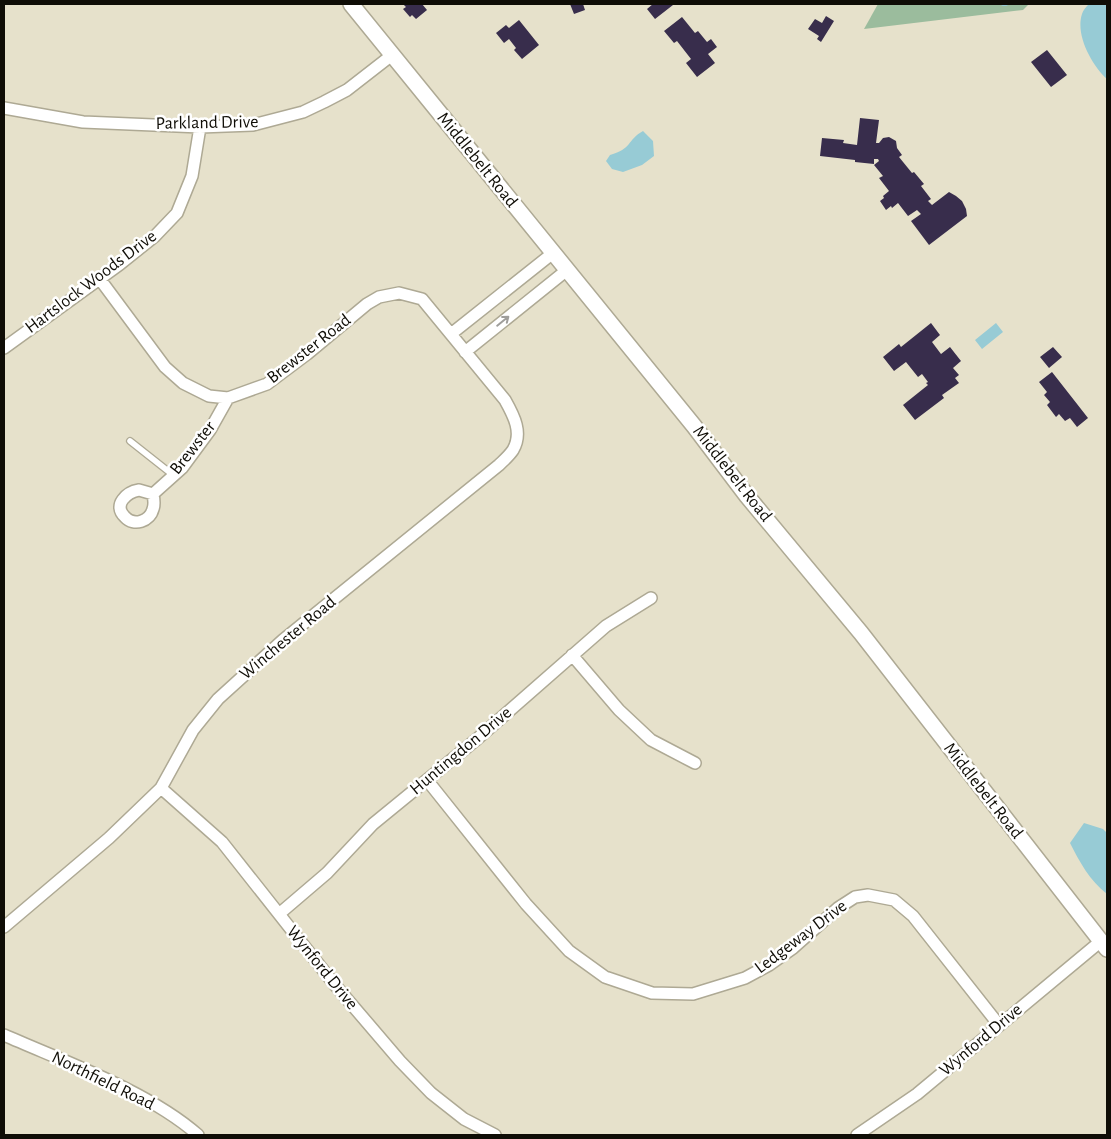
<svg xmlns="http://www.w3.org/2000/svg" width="1111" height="1139" viewBox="0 0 1111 1139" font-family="'Alegreya Sans',sans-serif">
  <rect width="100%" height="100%" fill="#e6e1cb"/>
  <path fill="#9bbc9d" d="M878 4H1029L1023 10 864 29Z"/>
  <path fill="#97cbd5" d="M1089 4H1107V79C1092 65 1075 35 1082 14 1083 10 1086 7 1089 4Z
    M643 131 653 141 654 156 642 165 623 172 612 169 606 161 610 155C632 149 627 140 643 131Z
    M996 323 1003 332 982 349 975 340Z
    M1084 823 1103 829 1107 833V894C1090 881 1079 861 1070 843Z"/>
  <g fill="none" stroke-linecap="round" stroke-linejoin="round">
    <path stroke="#97cbd5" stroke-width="4" d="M1003 4H1006"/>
  </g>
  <path fill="#382d4c" d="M403 4H422L427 10 416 19 412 15 410 17 403 9 406 7Z
    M570 4H583L585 10 574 14Z
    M653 4H672L673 5 655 19 647 9Z
    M826 16 834 21 821 42 817 39 819 36 808 29 815 19 822 23Z
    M682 17 695 33 698 31 707 42 711 39 717 47 708 54 715 63 697 77 686 63 691 59 677 41 674 43 664 31Z
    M519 20 539 45 522 59 514 50 516 48 509 39 504 43 496 33 506 25 509 28Z
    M1047 50 1067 75 1051 87 1031 62Z
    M860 118 879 120 876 143H879L883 138 889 137 896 141 897 148 902 155 899 157 912 173 914 172 924 184 921 186 931 199 928 201 932 205 949 192 956 196 962 201 966 209 967 216 929 245 911 221 921 214 917 210 908 216 898 203 892 208 891 206 886 210 880 201 884 198 883 196 889 191 879 178 883 176 874 165 879 161 878 159H874V164L855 162V160L820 156 822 138 844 140 843 143 857 145Z
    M931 323 940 335 932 342 941 354 950 347 961 361 953 368 959 375 955 378 959 383 942 395 944 398 915 420 903 405 928 385 926 383 928 382 922 374 918 377 906 362 894 371 883 357 899 344 901 347Z
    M1053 347 1062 357 1049 368 1040 357Z
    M1052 372 1088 418 1077 427 1070 418 1065 421 1059 414 1056 417 1047 405 1050 402 1044 395 1047 392 1039 382Z"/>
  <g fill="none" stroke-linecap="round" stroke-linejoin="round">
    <defs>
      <path id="service" d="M130 441 173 475"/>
      <path id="minor" d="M4 108 83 122 200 127 253 125 303 112 324 102 347 90 392 55
        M451 334 553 253
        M4 348 120 264 155 236 177 213 192 176 200 127
        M465 352 567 270
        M139 490 153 494C154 499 155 504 153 509 150 521 134 527 125 517 112 505 127 492 139 490Z
        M153 494 182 468 210 430 228 398
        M572 655 619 710 651 740 695 763
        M427 780 526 904 569 951 605 977 652 993 693 994 745 978 769 965 793 948 838 908 855 897 868 895 894 900 913 916 999 1025
        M161 788 222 842 335 985 400 1061 431 1093 464 1119 495 1135
        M279 914 327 873 373 824 477 739 606 626 651 598
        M4 927 109 838 161 788 193 730 218 699 283 640 499 465C503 461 509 456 513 450 523 433 514 416 505 400L422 299 399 293 379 297 367 304 307 354 267 384 228 398 209 396 183 383 165 367 99 278
        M4 1035C65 1062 148 1091 198 1135
        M857 1135 917 1094 1101 941"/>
      <path id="tertiary" d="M351 4 694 426 747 496 861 633 1107 949"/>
    </defs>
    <use href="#service" stroke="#aea994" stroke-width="8"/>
    <use href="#minor" stroke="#aea994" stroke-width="14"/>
    <use href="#tertiary" stroke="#aea994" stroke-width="18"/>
    <use href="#service" stroke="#fff" stroke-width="5.5"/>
    <use href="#minor" stroke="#fff" stroke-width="11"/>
    <use href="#tertiary" stroke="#fff" stroke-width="15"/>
  </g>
  <defs><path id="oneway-shaft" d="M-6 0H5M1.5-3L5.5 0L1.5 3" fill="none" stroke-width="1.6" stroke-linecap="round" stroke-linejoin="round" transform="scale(1.25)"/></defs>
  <use stroke="#9f9e9b" href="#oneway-shaft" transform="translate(503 321) rotate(-39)"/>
  <g text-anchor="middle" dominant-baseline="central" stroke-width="5" stroke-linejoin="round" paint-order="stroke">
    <g font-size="18" fill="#0f0d06" stroke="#fff">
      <text transform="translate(207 123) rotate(-1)">Parkland Drive</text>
      <text transform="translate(477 160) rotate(51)">Middlebelt Road</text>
      <text transform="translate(91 282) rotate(-37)">Hartslock Woods Drive</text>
      <text transform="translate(309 349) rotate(-38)">Brewster Road</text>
      <text transform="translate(193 448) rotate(-52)">Brewster</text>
      <text transform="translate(732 474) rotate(52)">Middlebelt Road</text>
      <text transform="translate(288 638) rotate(-40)">Winchester Road</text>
      <text transform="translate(461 751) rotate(-40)">Huntingdon Drive</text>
      <text transform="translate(983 791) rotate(52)">Middlebelt Road</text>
      <text transform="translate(801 937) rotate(-37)">Ledgeway Drive</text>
      <text transform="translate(322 968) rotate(51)">Wynford Drive</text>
      <text transform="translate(981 1040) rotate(-40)">Wynford Drive</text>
      <text transform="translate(103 1081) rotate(26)">Northfield Road</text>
    </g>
  </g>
  <rect width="1111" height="1139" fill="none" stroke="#0f0d06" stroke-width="10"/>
</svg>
